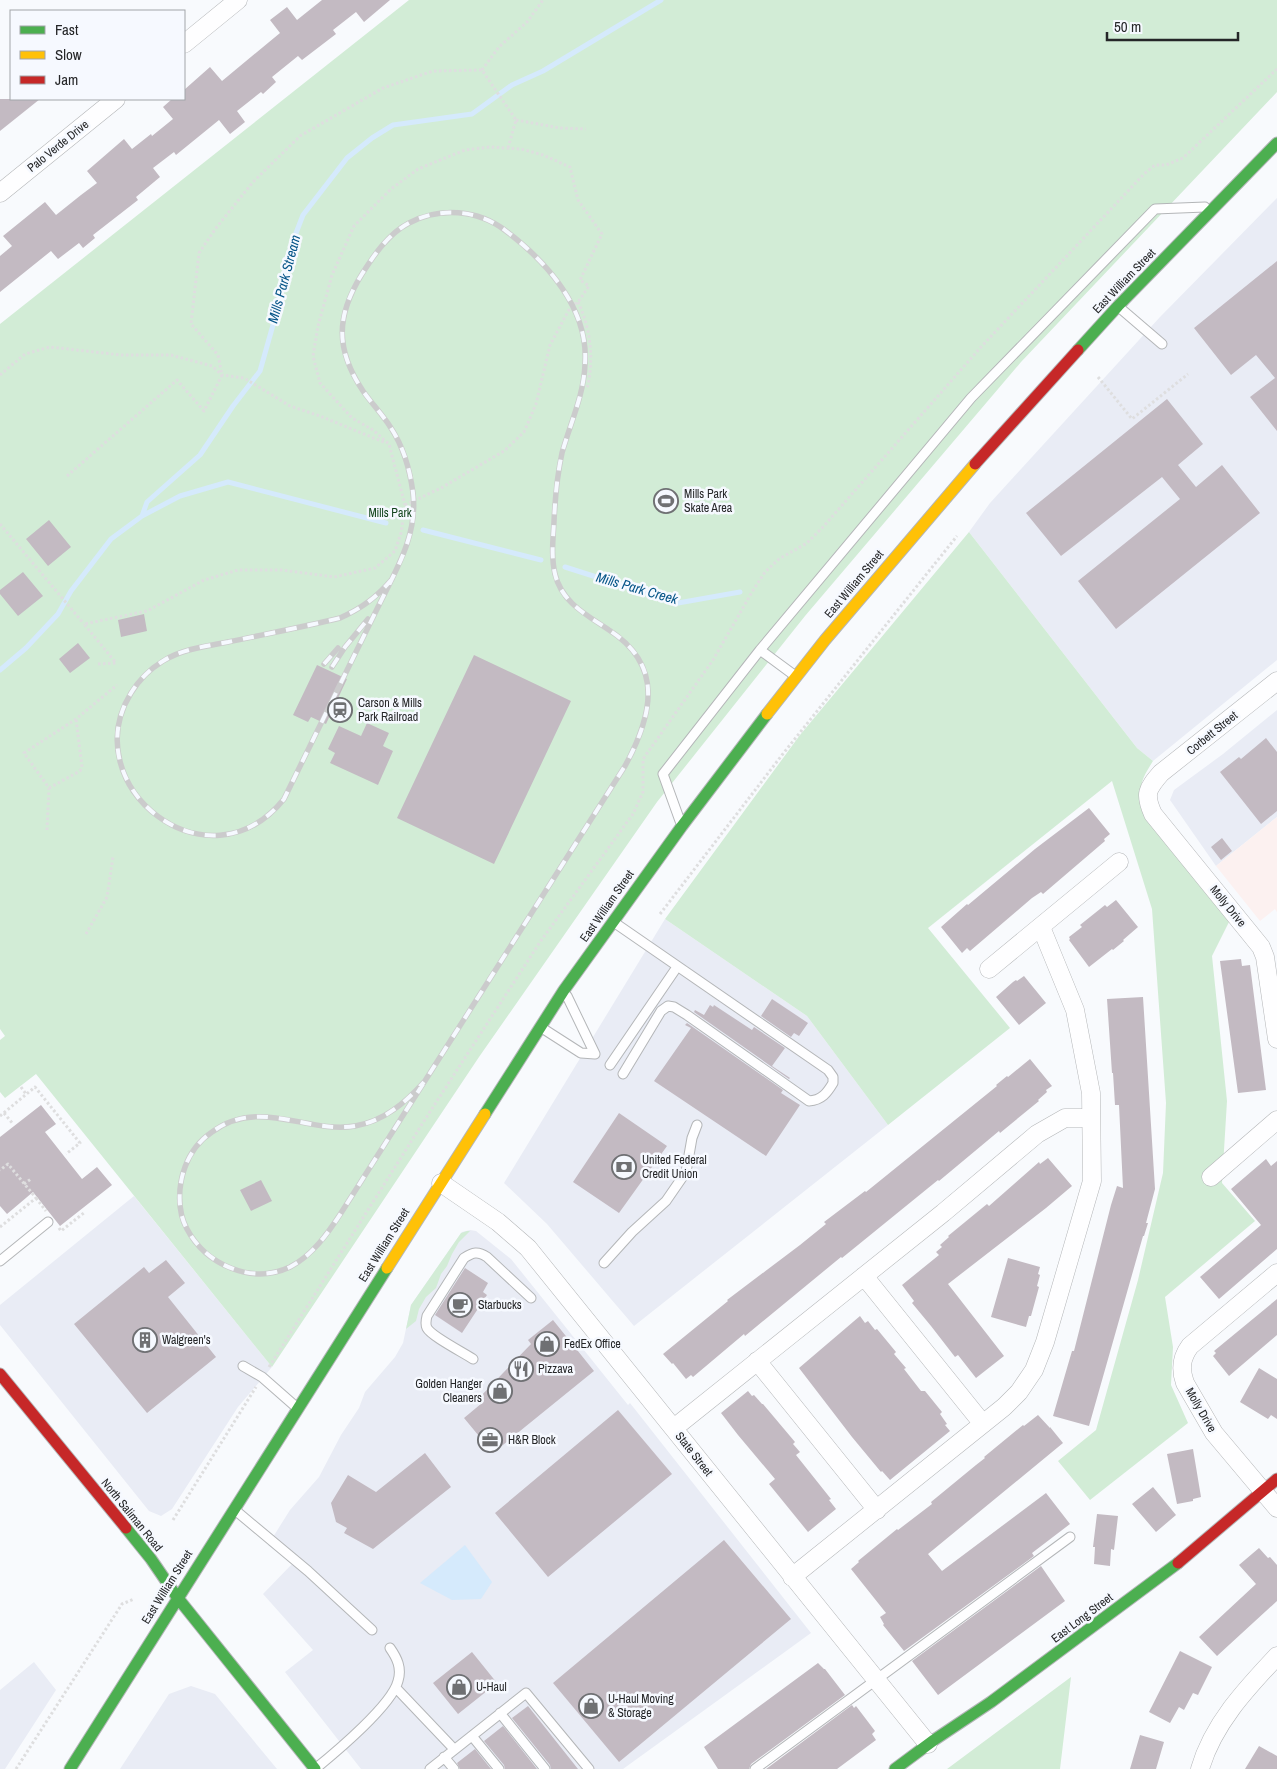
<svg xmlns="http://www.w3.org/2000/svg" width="1277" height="1769" viewBox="0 0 1277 1769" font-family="'Archivo Narrow',sans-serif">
  <rect width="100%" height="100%" fill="#f8fafd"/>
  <path fill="#e9ecf5" d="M1277 198V660L1153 761 1137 748 969 532 990 503 1160 317Z
    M1277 710V817L1216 866 1170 800 1174 790 1223 754Z
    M665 919 807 1016 888 1125 634 1326 547 1224 504 1183Z
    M134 1196 272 1367 238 1407 172 1509 161 1516 149 1511 0 1325V1305Z
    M470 1230 476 1231 511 1259 628 1405 630 1403 811 1633 623 1769H361L285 1672 313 1650 263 1594 292 1564 268 1545 290 1510 319 1477 341 1435 359 1408 365 1392 395 1357 403 1343 411 1305 462 1232Z
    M34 1662 56 1690 5 1769H0V1690Z
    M191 1686 215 1694 277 1769H120L169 1694Z"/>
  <path fill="#fcf1f0" d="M1277 817V912L1275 909 1260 921 1216 866Z"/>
  <path fill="#d2ecd6" d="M409 0H1277V92L1021 362 805 616 657 802 479 1057 272 1367 36 1074 5 1098 0 1092V1040L5 1036 0 1029V324Z
    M969 532 1137 748 1153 761C1139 783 1138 788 1146 814L1229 922 1212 956 1227 1101 1222 1183 1255 1221 1165 1297 1173 1347 1171 1385 1188 1423 1090 1500 1058 1461 1096 1430 1138 1280 1163 1173 1166 1103 1152 909 1112 781 928 928 1010 1028 888 1125 807 1016 665 919 800 735Z
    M467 1231H470L459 1242 452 1254 447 1266 441 1274 436 1288 426 1297 419 1309 416 1321 406 1329 411 1305 461 1233Z
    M1071 1677 1060 1769H947Z"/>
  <path fill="#d5eafc" d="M465 1545 492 1582 481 1599 452 1600 420 1583Z"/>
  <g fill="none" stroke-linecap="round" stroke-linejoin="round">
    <path stroke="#d5eafc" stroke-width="5" d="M142 516 180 496 228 482 386 523
      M423 530 541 560
      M565 567 678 603 740 592
      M0 670 26 648 58 614 71 591 111 539 142 516 147 502 200 455 233 406 260 371 273 325 291 246 303 215 347 158 372 138 393 125 472 114 512 85 543 71 661 0"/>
  </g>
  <path fill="#c3bac2" d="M322 0H390L364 22 356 12 333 30 336 34 302 60 298 56 272 77 276 82 263 94 261 92 237 111 245 122 230 134 219 120 176 155 174 152 153 168 160 177 136 197 138 200 93 235 95 238 83 248 79 243 58 259 51 251 0 292V256L12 246 3 236 45 202 56 215 81 195 97 183 87 171 124 139 132 149 151 134 152 136 173 119 163 107 172 99H184V90L210 67 222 81 280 33 270 20 287 7 297 20Z
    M0 99H40L0 131Z
    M1277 261V431L1250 397 1275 378 1256 355 1231 375 1194 328Z
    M1167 399 1203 444 1178 465 1196 487 1222 465 1260 513 1116 629 1078 581 1180 499 1162 477 1061 556 1026 513Z
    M49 520 71 547 48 566 26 539Z
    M23 572 43 596 18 616 0 594V590Z
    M144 614 147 631 121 637 118 620Z
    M78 643 90 658 70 673 59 659Z
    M474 655 571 701 494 864 397 818Z
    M317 665 347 679 326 724 311 717 308 722 293 715Z
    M367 723 389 733 383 746 393 751 378 785 330 763 335 753 328 749 339 726 361 736Z
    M1266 738 1277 752V811L1261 824 1220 772 1239 757 1241 759Z
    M1089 808 1110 834 1104 839 1105 841 1043 894 1041 892 1032 898 970 951 967 948 962 953 941 927 967 904 968 905 1035 849Z
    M1222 838 1232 851 1221 860 1211 847Z
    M1116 900 1138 927 1123 940 1124 941 1113 950 1112 949 1089 967 1069 940 1070 939 1069 937 1082 927 1080 925 1105 905 1107 907Z
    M1241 959 1242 966 1250 965 1266 1090 1238 1093 1220 961Z
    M1024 976 1046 1003 1019 1025 996 997 1013 982 1016 980 1017 981Z
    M1143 997 1155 1189 1146 1223H1148L1144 1236H1143L1089 1426 1053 1416 1072 1351H1074L1111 1205 1117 1186 1123 1188 1119 1105H1115L1113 1073H1112L1107 999Z
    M772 999 808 1023 799 1036 794 1033 791 1037 761 1016Z
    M710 1005 713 1007 714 1005 752 1030 754 1027 785 1048 772 1066 790 1078 789 1079 694 1012 695 1010 704 1015Z
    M687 1023 783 1090 781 1093 800 1105 766 1156 654 1081 691 1028 685 1025Z
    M1030 1059 1052 1086 1046 1090 1047 1092 1038 1100 1039 1101 1000 1133 999 1131 939 1181 938 1180 842 1258 841 1257 745 1336 744 1334 693 1377 691 1375 686 1379 673 1363 672 1364 663 1354 728 1301 727 1300 800 1245 826 1224 824 1222 865 1191 866 1192 997 1086 996 1085 1007 1076 1008 1077Z
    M41 1105 56 1124 45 1132 82 1179 97 1167 112 1185 60 1226 33 1192 7 1214 0 1206V1137Z
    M619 1113 667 1146 619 1213 573 1182Z
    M1048 1158 1072 1186 1046 1208 948 1284 1004 1356 976 1378 958 1355 955 1357 931 1326 912 1303 914 1301 902 1285 939 1255 936 1252 942 1247 940 1245 949 1237 948 1236 987 1204 989 1206 1039 1162 1040 1164Z
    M1266 1159 1271 1166 1277 1161V1249L1219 1299 1200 1277 1261 1225 1231 1189Z
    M261 1180 272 1201 251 1211 240 1190Z
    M1008 1258 1040 1267 1038 1274 1040 1275 1037 1286 1039 1287 1031 1316H1029L1026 1327 991 1317Z
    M166 1260 185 1283 168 1297 216 1357 147 1413 74 1324 144 1267 149 1273Z
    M465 1268 488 1283 483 1292 487 1295 462 1333 435 1315Z
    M1277 1299V1335L1229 1376 1213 1356 1216 1353 1214 1351Z
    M860 1316 865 1323 868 1321 875 1330 877 1329 896 1352 894 1354 906 1368 904 1369 921 1391H925L942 1412 940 1414 947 1424 945 1425 950 1431 890 1480 882 1471 881 1472 852 1437 799 1368Z
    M553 1320 594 1371 493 1453 464 1418 482 1403 478 1399 531 1344 528 1340Z
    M1259 1368 1277 1379V1419L1271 1415 1268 1419 1240 1402Z
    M748 1391 752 1396 754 1395 762 1404H763L795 1442 793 1444 800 1452 796 1455 831 1499 829 1500 836 1509 808 1532 769 1484 775 1479 738 1435 721 1413Z
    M618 1410 672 1474 548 1577 495 1513Z
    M1038 1415 1050 1428V1427L1063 1443 928 1554 942 1571 1046 1493 1070 1524 1032 1553 1034 1556 904 1651 883 1625 884 1624 880 1617 886 1613 851 1569 859 1562 858 1561 897 1529 898 1530 932 1504 931 1502 976 1465 985 1458 984 1457 1023 1425 1024 1426Z
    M1193 1449 1201 1497 1193 1499V1501L1177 1504 1167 1454Z
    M425 1453 451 1487 373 1549 344 1533 347 1528 336 1522 331 1503 348 1475 376 1492Z
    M1153 1487 1176 1515 1156 1532 1132 1504Z
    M1097 1514 1118 1516 1114 1550 1111 1549 1110 1566 1094 1564 1095 1547H1093Z
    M724 1540 791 1619 619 1762 553 1683Z
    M1259 1548 1268 1558 1270 1557 1277 1565V1601L1217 1656 1199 1637 1256 1584 1239 1565Z
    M1041 1566 1065 1601 938 1695 912 1661Z
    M1180 1651 1212 1667 1198 1695 1193 1693 1184 1710 1179 1707 1170 1723 1149 1712Z
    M472 1652 497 1683 458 1714 433 1683Z
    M818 1663 824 1669H825L845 1695 751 1764 749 1769H718L704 1747Z
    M852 1705 854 1708 856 1706 875 1731 872 1734 876 1740 837 1769H766Z
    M528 1706 578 1769H551L550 1765 512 1718Z
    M503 1726 537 1769H505L504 1765 484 1741Z
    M1140 1735 1164 1742 1156 1769H1130Z
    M1259 1746 1277 1756V1769H1245Z
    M475 1749 491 1769H460L457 1763Z"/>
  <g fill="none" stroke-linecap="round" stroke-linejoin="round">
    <defs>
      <path id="lane" d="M1120 308 1162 344
        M794 675 760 650 971 398 1155 209 1205 207
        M680 821 663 774 760 650
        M615 923 828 1070 833 1077V1083C827 1093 822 1100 809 1101L687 1015 674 1007 668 1006 661 1011 623 1074
        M567 996 595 1054
        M542 1028 581 1053 595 1054
        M610 1065 677 967
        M0 1261 48 1222
        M604 1263 632 1232 666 1201 686 1172 692 1138 697 1125
        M473 1359C464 1353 431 1336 427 1328 425 1324 426 1320 427 1316L464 1258C473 1252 478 1251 487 1257L531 1298
        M243 1366 262 1377 295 1406
        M235 1510 308 1571 372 1630
        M396 1688 454 1749
        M500 1713 545 1769
        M472 1736 499 1769
        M444 1757 454 1769
        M315 1769C336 1752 392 1705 398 1681 402 1668 397 1658 390 1648
        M430 1769 526 1693 589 1769
        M755 1769 1070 1537"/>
      <path id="street" d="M184 44 238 0
        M0 193 116 99
        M1277 681 1161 773C1147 789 1144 794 1153 814L1261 947 1265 957 1277 1039
        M989 969 1119 862
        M1211 1177 1277 1120
        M441 1183 498 1222 528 1248 928 1744
        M1277 1273 1190 1346C1181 1358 1180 1369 1185 1383L1214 1433 1277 1508
        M864 1276 983 1424
        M757 1361 877 1510
        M674 1428 943 1213 1037 1134 1065 1118H1091
        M792 1577 1004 1407 1019 1392 1034 1370 1045 1342 1092 1181 1091 1093 1075 1010 1041 927
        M1200 1769C1213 1724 1246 1689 1277 1656"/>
      <path id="fast" d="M1078 350 1118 306 1277 143
        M485 1114 564 990 682 826 767 714
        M126 1528 151 1559 177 1597 315 1769
        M70 1769 387 1268
        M895 1769 934 1740 991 1702 1178 1563"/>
      <path id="slow" d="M767 714 825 640 975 464
        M387 1268 485 1114"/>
      <path id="jam" d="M975 464 1078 350
        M0 1374 126 1528
        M1178 1563 1277 1479"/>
    </defs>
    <use href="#lane" stroke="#b4b6b8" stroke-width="11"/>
    <use href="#street" stroke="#b4b6b8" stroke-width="19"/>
    <use href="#fast" stroke="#b4b6b8" stroke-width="13"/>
    <use href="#slow" stroke="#b4b6b8" stroke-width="13"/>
    <use href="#jam" stroke="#b4b6b8" stroke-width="13"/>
    <path stroke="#dededf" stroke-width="3" stroke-dasharray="2.5 2.5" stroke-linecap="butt" d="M482 70 499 47 527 22 543 0
      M516 120 560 128 586 129
      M578 302C591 329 594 360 587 389
      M0 375 25 354 50 347 121 355H171L212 366 222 375 244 378 290 406 320 416 386 443
      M1098 377 1132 419 1188 374
      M67 476 177 380 204 411 222 375 218 355 191 324 199 253 216 228 253 182 300 136 383 88 433 71 482 70 516 120 508 148
      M0 524 84 624
      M98 664 116 663 84 624 147 611 204 580 238 570H282L334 577 375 568 395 551 401 533 405 505 441 488 504 451 524 432 536 404 550 345 571 306 578 302 589 286 580 280 602 234 578 200 570 167 543 155 521 149 490 147 465 150 418 169 391 189 354 226 332 275 318 326 313 356 320 383 352 418 373 430 389 444 405 505
      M49 788 80 771 82 767 76 719
      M47 830 49 788 24 753 76 719 117 685
      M660 914 782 755 957 536
      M86 934 107 897 113 857
      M21 1087 26 1094
      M4 1113 13 1124
      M0 1116 35 1087 80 1143 66 1154
      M24 1184 31 1179
      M36 1198 46 1211
      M0 1227 36 1198 8 1164 0 1170
      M59 1228 61 1231 85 1212
      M269 1367 424 1121 540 942 633 814 643 792V759L713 660 752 592 765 572 779 559 807 543 823 527 981 347 1144 174 1155 165H1166L1183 158 1277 69
      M173 1520 256 1387
      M16 1769 122 1604 134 1599"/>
    <use href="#lane" stroke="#fefeff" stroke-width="9"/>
    <use href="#street" stroke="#fefeff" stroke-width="18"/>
    <use href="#fast" stroke="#4caf50" stroke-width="11"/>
    <use href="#slow" stroke="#ffc107" stroke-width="11"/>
    <use href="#jam" stroke="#c62828" stroke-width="11"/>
    <defs>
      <path id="rail" d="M392 579C377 597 362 608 340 618 303 627 266 634 228 642 207 646 182 649 163 661 150 669 139 680 131 693 74 786 208 893 284 799L378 607C396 570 418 535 413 493 410 470 404 448 391 428 383 415 372 404 363 391 335 349 336 316 362 274 374 255 388 234 409 223 439 207 478 209 506 231 547 262 589 309 585 364 584 395 570 424 562 453 557 476 555 499 554 522 553 539 551 557 555 574 562 603 587 615 609 630 665 666 652 716 625 766L341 1213C328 1233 313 1255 290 1267 252 1285 206 1265 187 1229 177 1211 178 1186 185 1167 190 1153 200 1140 212 1132 259 1097 307 1134 355 1126 384 1121 405 1103 424 1082
        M324 664 338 648
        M332 667 345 647 368 619"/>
    </defs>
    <use href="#rail" stroke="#cbcbcc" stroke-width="5.5"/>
    <use href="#rail" stroke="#f6f9ff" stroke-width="4" stroke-dasharray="11" stroke-linecap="butt"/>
  </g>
  <defs>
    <symbol id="stadium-ring" viewBox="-11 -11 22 22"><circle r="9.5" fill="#f6f9ff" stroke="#6f7073" stroke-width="1.5"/><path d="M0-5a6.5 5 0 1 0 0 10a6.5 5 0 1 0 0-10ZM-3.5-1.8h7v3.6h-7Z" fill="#6f7073"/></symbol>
    <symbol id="station-ring" viewBox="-11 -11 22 22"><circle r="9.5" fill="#f6f9ff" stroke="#6f7073" stroke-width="1.5"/><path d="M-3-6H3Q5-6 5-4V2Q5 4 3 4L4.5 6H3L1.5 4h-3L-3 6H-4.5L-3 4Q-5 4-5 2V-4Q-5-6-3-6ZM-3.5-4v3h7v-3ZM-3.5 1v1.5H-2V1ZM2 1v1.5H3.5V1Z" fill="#6f7073"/></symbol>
    <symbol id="bank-ring" viewBox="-11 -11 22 22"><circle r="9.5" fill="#f6f9ff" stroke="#6f7073" stroke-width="1.5"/><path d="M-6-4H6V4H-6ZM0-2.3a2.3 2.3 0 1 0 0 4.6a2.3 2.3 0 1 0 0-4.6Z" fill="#6f7073"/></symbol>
    <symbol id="cafe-ring" viewBox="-11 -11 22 22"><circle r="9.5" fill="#f6f9ff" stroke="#6f7073" stroke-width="1.5"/><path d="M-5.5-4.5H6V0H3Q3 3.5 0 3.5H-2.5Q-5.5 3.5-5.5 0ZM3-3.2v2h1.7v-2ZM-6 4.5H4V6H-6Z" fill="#6f7073"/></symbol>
    <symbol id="building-ring" viewBox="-11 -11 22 22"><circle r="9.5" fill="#f6f9ff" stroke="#6f7073" stroke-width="1.5"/><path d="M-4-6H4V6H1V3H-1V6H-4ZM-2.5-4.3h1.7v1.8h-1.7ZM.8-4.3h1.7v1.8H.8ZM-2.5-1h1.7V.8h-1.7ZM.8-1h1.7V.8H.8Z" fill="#6f7073"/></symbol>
    <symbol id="shop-ring" viewBox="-11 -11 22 22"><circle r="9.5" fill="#f6f9ff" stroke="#6f7073" stroke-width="1.5"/><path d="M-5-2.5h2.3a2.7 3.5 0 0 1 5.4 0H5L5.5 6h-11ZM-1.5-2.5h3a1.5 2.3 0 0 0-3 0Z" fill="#6f7073"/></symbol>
    <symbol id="restaurant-ring" viewBox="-11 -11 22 22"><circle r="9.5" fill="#f6f9ff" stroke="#6f7073" stroke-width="1.5"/><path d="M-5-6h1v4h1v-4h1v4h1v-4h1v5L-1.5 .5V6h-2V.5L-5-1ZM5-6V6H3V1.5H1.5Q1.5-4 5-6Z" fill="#6f7073"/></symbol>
    <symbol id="office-ring" viewBox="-11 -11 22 22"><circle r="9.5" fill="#f6f9ff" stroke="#6f7073" stroke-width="1.5"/><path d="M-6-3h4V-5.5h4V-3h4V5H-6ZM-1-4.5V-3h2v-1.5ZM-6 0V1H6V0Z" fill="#6f7073"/></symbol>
  </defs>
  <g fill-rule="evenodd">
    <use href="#stadium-ring" x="652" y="487" width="28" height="28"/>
    <use href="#station-ring" x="326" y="696" width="28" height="28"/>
    <use href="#bank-ring" x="610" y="1153" width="28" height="28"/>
    <use href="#cafe-ring" x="446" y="1291" width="28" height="28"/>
    <use href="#building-ring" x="131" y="1326" width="28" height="28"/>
    <use href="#shop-ring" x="533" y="1330" width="28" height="28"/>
    <use href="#restaurant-ring" x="507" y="1355" width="28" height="28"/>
    <use href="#shop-ring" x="486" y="1377" width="28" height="28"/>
    <use href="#office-ring" x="476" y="1426" width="28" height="28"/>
    <use href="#shop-ring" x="445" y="1673" width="28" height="28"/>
    <use href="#shop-ring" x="577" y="1692" width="28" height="28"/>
  </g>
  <g text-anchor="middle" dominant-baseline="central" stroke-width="5" stroke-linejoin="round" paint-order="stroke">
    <g font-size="12" fill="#252628" stroke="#f6f9ff">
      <text transform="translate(58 146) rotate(-39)">Palo Verde Drive</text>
      <text transform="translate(1124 281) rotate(-46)">East William Street</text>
      <text transform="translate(854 584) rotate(-50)">East William Street</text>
      <text transform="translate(1212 733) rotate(-39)">Corbett Street</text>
      <text transform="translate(607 906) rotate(-55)">East William Street</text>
      <text transform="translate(1228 906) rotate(51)">Molly Drive</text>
      <text transform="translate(384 1245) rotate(-58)">East William Street</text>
      <text transform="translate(1201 1410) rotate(60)">Molly Drive</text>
      <text transform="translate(694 1454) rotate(52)">State Street</text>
      <text transform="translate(132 1515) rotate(51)">North Saliman Road</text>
      <text transform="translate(167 1587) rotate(-58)">East William Street</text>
      <text transform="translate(1082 1618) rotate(-37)">East Long Street</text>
    </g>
    <g font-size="12" fill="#252628" stroke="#f6f9ff" text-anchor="start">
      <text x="684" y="494">Mills Park<tspan x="684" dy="14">Skate Area</tspan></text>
      <text x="358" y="703">Carson &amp; Mills<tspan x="358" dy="14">Park Railroad</tspan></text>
      <text x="642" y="1160">United Federal<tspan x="642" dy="14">Credit Union</tspan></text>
      <text x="478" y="1305">Starbucks</text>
      <text x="162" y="1340">Walgreen's</text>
      <text x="564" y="1344">FedEx Office</text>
      <text x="538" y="1369">Pizzava</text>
      <text x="482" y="1384" text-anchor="end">Golden Hanger<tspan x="482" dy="14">Cleaners</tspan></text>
      <text x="508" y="1440">H&amp;R Block</text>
      <text x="476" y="1687">U-Haul</text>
      <text x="608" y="1699">U-Haul Moving<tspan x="608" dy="14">&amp; Storage</tspan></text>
    </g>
    <g font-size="12" fill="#12441c" stroke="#f6f9ff">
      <text x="390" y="513">Mills Park</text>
    </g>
    <g font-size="14" font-style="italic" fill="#065588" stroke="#f6f9ff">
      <text transform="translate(284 279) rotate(-75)">Mills Park Stream</text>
      <text transform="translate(637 588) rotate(16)">Mills Park Creek</text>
    </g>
  </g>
  <rect x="10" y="10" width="175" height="90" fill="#f6f9ff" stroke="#a2a5a9"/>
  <rect x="20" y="26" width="25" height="8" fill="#4caf50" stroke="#a2a5a9"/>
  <text x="55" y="35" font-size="15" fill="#252628">Fast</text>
  <rect x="20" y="51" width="25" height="8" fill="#ffc107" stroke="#a2a5a9"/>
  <text x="55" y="60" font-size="15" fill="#252628">Slow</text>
  <rect x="20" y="76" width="25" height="8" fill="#c62828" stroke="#a2a5a9"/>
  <text x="55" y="85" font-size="15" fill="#252628">Jam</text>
  <path d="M1107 32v8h131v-8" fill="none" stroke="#252628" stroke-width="2.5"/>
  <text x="1114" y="32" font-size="15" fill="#252628" stroke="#f6f9ff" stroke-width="4" paint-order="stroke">50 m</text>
</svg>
